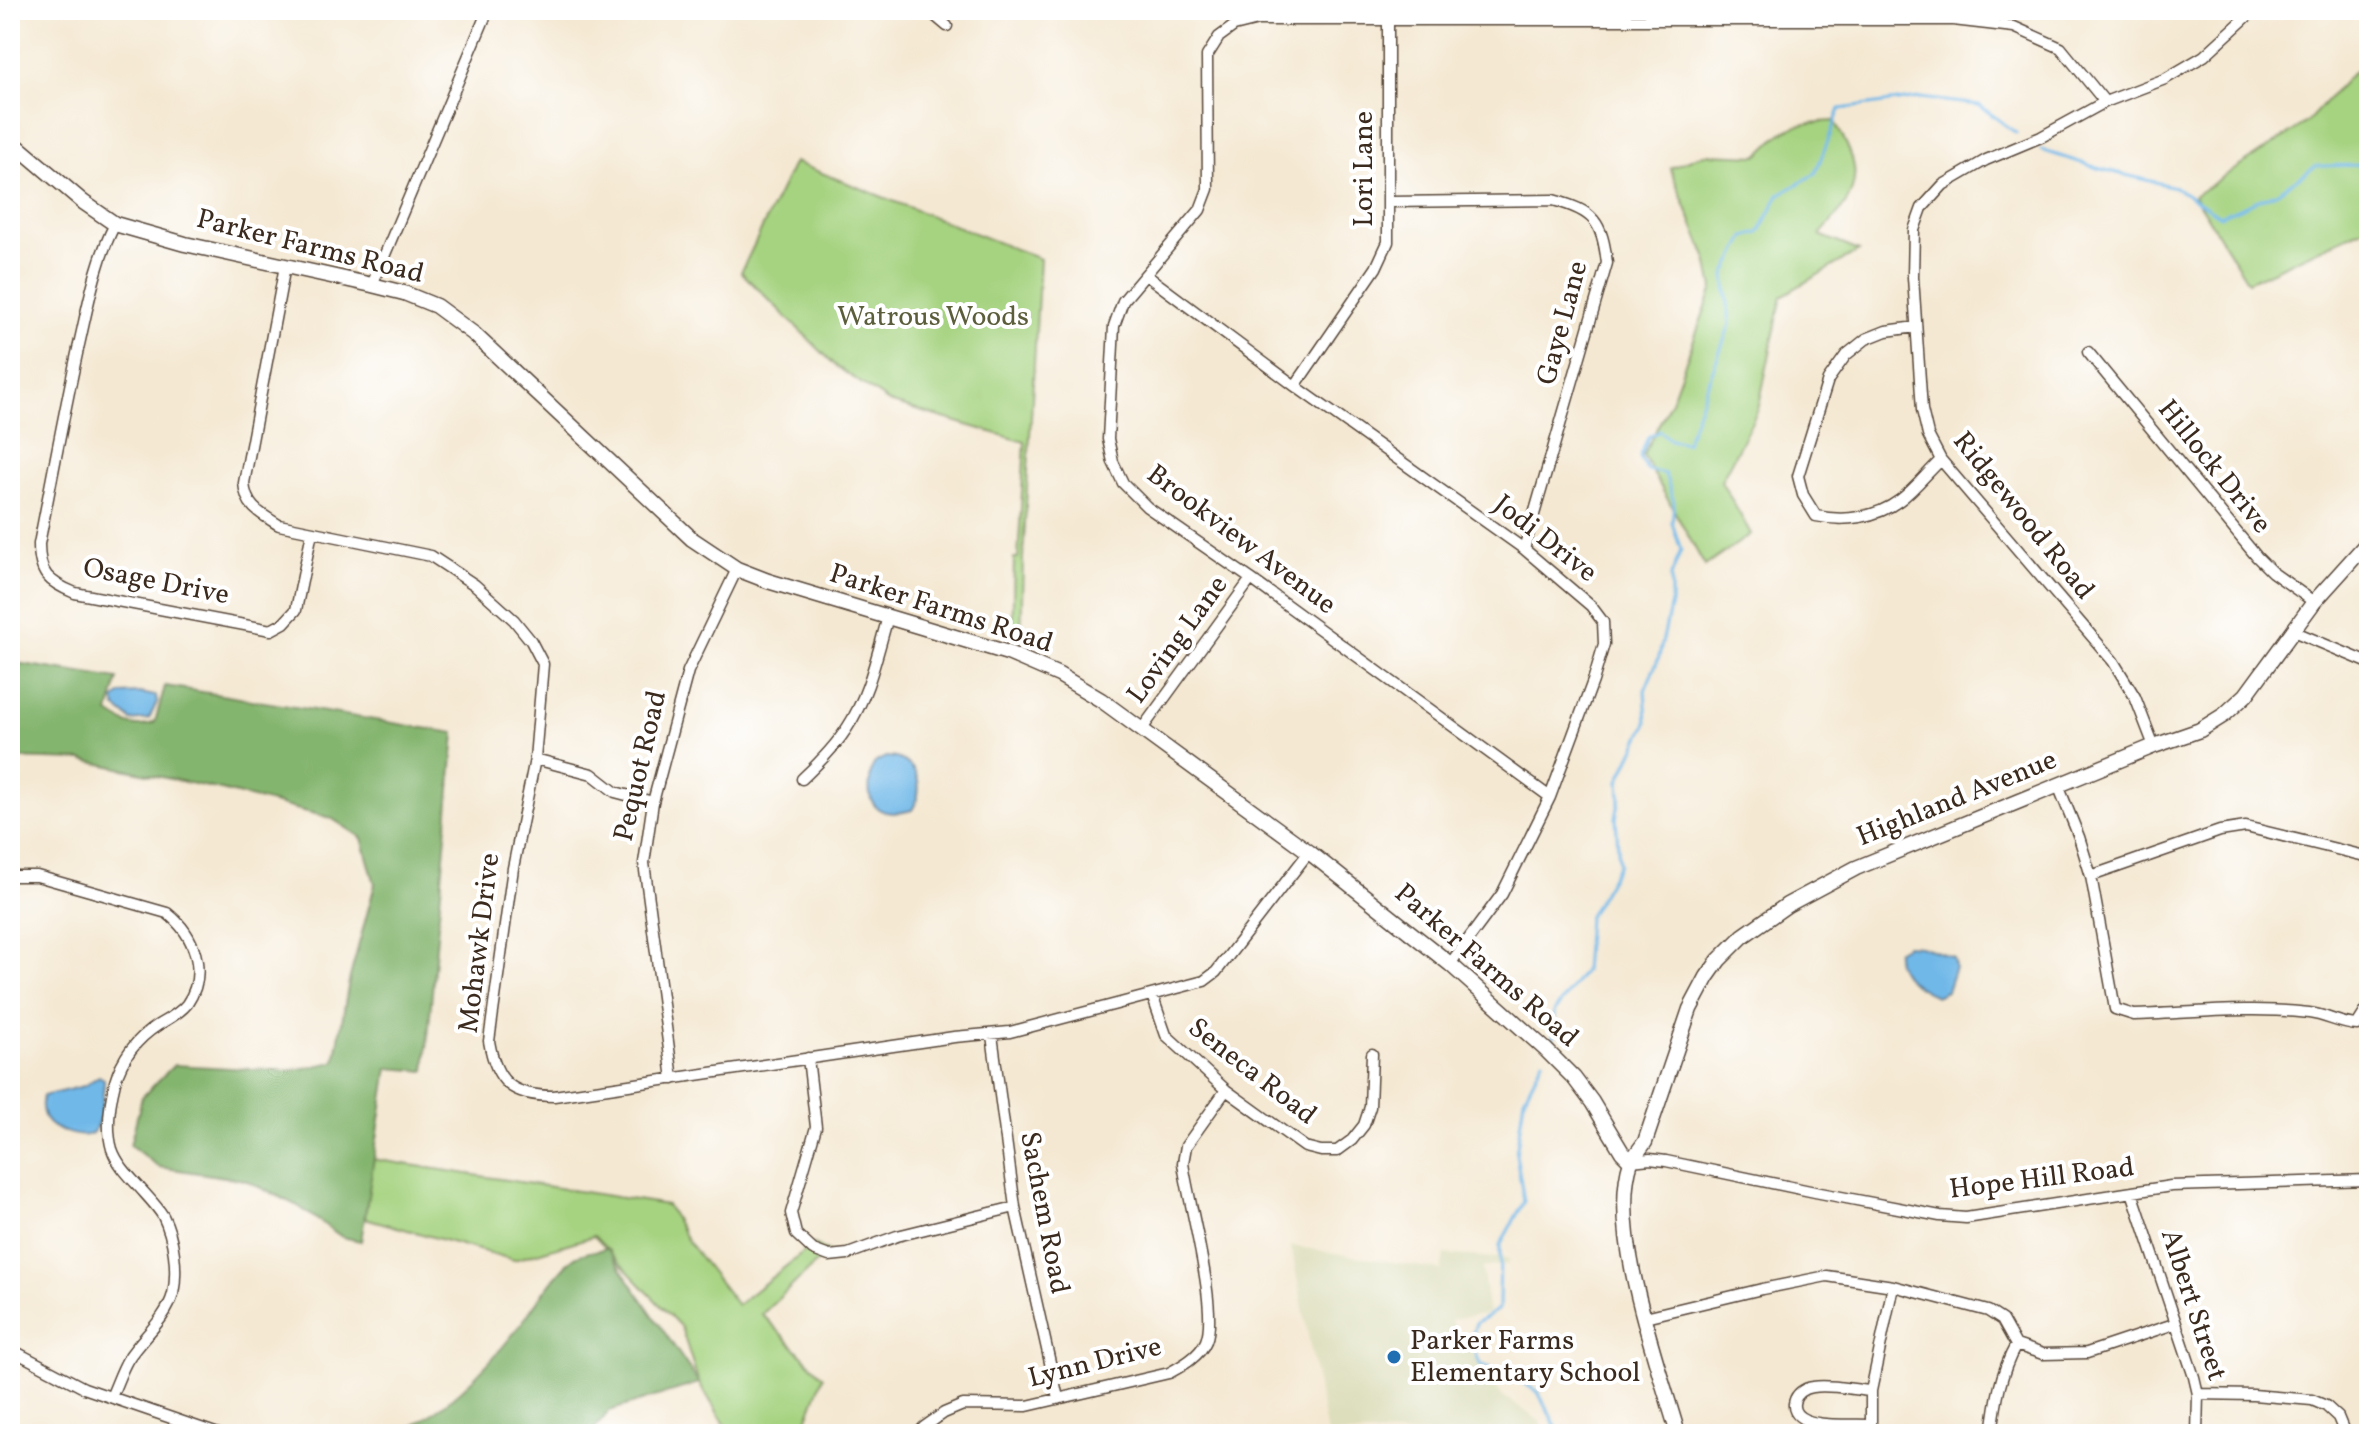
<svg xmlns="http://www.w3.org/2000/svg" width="2379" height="1444" viewBox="0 0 2379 1444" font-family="Vollkorn,serif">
  <rect width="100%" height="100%" fill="#fff"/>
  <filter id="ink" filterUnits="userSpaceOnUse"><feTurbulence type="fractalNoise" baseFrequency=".0125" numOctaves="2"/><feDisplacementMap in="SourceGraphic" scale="16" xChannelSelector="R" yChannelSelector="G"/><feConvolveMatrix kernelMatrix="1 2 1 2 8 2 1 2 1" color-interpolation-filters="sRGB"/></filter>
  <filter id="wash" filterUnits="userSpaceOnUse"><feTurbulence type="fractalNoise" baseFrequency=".006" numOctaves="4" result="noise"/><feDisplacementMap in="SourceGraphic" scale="32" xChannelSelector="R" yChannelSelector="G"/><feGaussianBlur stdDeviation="1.8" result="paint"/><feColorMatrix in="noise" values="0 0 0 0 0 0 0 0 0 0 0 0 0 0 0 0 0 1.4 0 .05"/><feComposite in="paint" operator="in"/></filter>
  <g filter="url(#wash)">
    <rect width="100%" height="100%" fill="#f4e8d2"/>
    <path fill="#dddebc" d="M1291 1246 1441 1270 1444 1254 1509 1259 1508 1264 1482 1268 1489 1313 1450 1320 1502 1395 1541 1422 1543 1434H1327Z"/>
    <path fill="#a6d380" stroke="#707e4f" stroke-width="2" d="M2369 59V226L2248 282 2194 196 2307 122 2349 76Z
      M1834 121C1852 153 1866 177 1841 210 1835 219 1827 226 1820 235L1859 251 1782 296 1758 410 1721 481 1751 534 1705 566 1643 455 1671 401 1713 288 1707 259 1670 168 1696 157 1709 154 1757 156C1766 149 1773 140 1782 133 1798 123 1816 122 1834 121Z
      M794 162 1040 259 1023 558 1021 643 1012 641 1014 558H1018L1025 442 889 402 836 366 741 272Z
      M372 1159 667 1205 689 1243 737 1305 814 1244 828 1252 762 1314 823 1377 802 1434H731L699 1383 681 1327 594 1236 514 1260 365 1218Z"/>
    <path fill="#84b56e" stroke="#607046" stroke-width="2" d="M10 662 118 679 109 713C125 724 137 731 155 722L165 686 455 733 425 1071 388 1068 361 1241 342 1237 298 1206 245 1180 159 1167 130 1145 142 1097 174 1065 290 1071 335 1062 349 981 375 884 362 838 331 818 217 789 82 760 10 758Z
      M607 1248 699 1383 609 1411 591 1434H399C445 1410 486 1369 518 1328 531 1311 560 1265 577 1256 585 1252 597 1251 607 1248Z"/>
    <path fill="#70b8e8" stroke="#567183" stroke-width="2" d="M140 693 156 696 157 702 149 719 131 721 128 717 116 708 114 700 121 694Z
      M886 757C916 757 927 786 912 810 887 817 866 812 870 782 870 776 870 768 875 763 878 760 882 759 886 757Z
      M1906 945 1920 946 1953 957 1955 967 1947 991 1936 996C1917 988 1894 974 1896 951Z
      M99 1076 104 1079V1084C102 1098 103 1123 92 1133 83 1140 51 1130 46 1120 42 1113 41 1104 43 1096L84 1086Z"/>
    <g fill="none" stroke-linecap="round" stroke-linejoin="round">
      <path stroke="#70b8e8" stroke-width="3" d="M2041 150 2101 169 2175 187 2220 216 2278 192 2316 166 2369 165
        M1553 1047 1554 1012 1584 971 1588 918 1619 864 1616 818 1620 797 1619 781 1647 723 1645 690 1659 657 1671 603V576L1681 550 1672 523 1674 502 1665 474 1647 470 1640 457 1648 437 1660 431 1670 440 1686 443 1730 324 1725 275 1745 237 1759 233 1779 195 1815 174 1840 109 1920 98 1979 105 2016 133
        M1543 1060 1524 1098 1516 1154 1524 1202 1500 1245 1499 1309 1476 1323 1471 1340 1480 1364 1511 1376 1538 1392 1560 1434"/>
    </g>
  </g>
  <g filter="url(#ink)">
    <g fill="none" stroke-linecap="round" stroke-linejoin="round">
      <defs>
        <path id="street" d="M928 10 947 26
          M1389 202 1553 200C1594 211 1602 221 1607 263L1524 549
          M115 224C95 263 88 306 78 349 64 413 52 478 39 544 39 574 48 582 75 593L271 630 284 623 296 610 312 532
          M285 266 244 483C246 507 259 513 279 525L431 556 475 585 514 620 531 641 543 664 535 759 513 868 489 1041C496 1083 512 1096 554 1096L954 1037 1010 1032 1204 981 1216 972 1309 852
          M1146 275 1295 386 1524 549 1591 606 1603 622 1604 644 1593 681 1550 797 1502 894 1450 964
          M372 285 488 10
          M1916 327 1886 331 1866 339 1846 355 1828 380 1798 476 1803 495 1816 516C1844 522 1876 518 1900 500 1915 489 1927 473 1941 460
          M2088 352 2257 557 2272 572 2314 602
          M1295 386 1376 268 1388 242V20
          M2293 631 2369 663
          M1142 729 1251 579
          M2154 746 2135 697 2113 661 1941 460 1928 435 1922 410 1913 277 1914 230 1922 208 1943 185 1986 160 2041 137 2105 102 2165 79 2204 56 2254 10
          M535 759 592 774 615 792 653 802
          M802 779C819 763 835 747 847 728 869 695 877 654 888 617
          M2058 785 2079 837 2091 876
          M1550 797 1251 579 1147 507 1123 483 1113 462 1108 439 1114 326 1123 301 1200 210 1208 189 1207 56 1219 37 1234 26 1258 20H1953L2014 27 2061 48 2105 102
          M2369 857 2246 827 2220 831 2091 876 2115 1009 2134 1015C2192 1013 2252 1006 2309 1013 2326 1015 2340 1024 2357 1025L2369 1006
          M10 876H37L167 913C194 934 209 972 187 1004 179 1014 168 1019 158 1025 136 1039 122 1058 115 1082 110 1102 106 1129 112 1149 117 1164 130 1177 140 1188 148 1197 157 1206 163 1216 174 1238 178 1270 173 1294 166 1320 142 1337 128 1359 121 1371 117 1384 111 1397
          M1152 995 1166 1035 1226 1090 1305 1147 1321 1151H1337L1352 1140 1364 1125 1370 1107 1372 1054
          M992 1035 1015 1207 1058 1398
          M808 1058 816 1127 791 1213 796 1234 813 1250 829 1256 848 1254 897 1236 1015 1207
          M673 1079 644 863 653 802 688 671 737 569
          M1631 1161 1650 1159 1666 1161 1815 1192 1940 1216 1966 1218 2171 1186 2369 1180
          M2132 1192 2194 1377 2198 1394 2197 1434
          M1645 1317 1762 1289 1827 1276 1893 1286 1988 1311 2002 1320 2016 1345 2043 1354 2087 1353 2174 1324
          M10 1349 84 1388 218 1434
          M2198 1394 2253 1395 2312 1400 2326 1406 2338 1417 2345 1434
          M1870 1425C1851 1424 1825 1427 1806 1420 1785 1412 1794 1389 1813 1387 1831 1384 1853 1390 1871 1391
          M918 1434 924 1427 944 1413 963 1405 1027 1406 1169 1373C1182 1366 1200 1356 1206 1341 1219 1310 1188 1201 1183 1163L1186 1146 1226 1090
          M1871 1434V1391L1893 1286
          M1992 1434C1996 1401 2000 1374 2016 1345"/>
        <path id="secondary" d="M10 140 83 202 115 224 185 244 372 285 404 293 436 306 474 334 692 539 737 569 768 581 1008 653 1059 675 1101 700 1309 852 1450 964 1545 1049 1574 1078 1592 1102 1622 1152 1631 1161C1608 1230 1658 1364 1678 1434
          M1631 1161 1645 1142 1690 1009 1707 977 1719 960 1743 936 1787 905 1856 868 2154 746 2200 730 2224 715 2246 695 2314 602 2369 541"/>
      </defs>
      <use href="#street" stroke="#574639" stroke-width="13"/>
      <use href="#secondary" stroke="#574639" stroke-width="17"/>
      <use href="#street" stroke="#fff" stroke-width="10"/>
      <use href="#secondary" stroke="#fff" stroke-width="14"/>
    </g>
  </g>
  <circle fill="#1f6fb2" stroke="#fff" stroke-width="3" cx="1394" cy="1357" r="8"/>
  <g text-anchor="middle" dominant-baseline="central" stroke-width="8" stroke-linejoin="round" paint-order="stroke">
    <g font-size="28" fill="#3b2a1e" stroke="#fff">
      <text transform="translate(1364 169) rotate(-90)">Lori Lane</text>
      <text transform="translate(310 247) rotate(14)">Parker Farms Road</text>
      <text transform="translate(1563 323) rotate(-75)">Gaye Lane</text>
      <text transform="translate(2214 467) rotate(51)">Hillock Drive</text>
      <text transform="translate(2023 516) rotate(51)">Ridgewood Road</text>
      <text transform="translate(1545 539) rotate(38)">Jodi Drive</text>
      <text transform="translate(1241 540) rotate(37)">Brookview Avenue</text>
      <text transform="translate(156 582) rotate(11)">Osage Drive</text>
      <text transform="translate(941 609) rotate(18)">Parker Farms Road</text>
      <text transform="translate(1178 640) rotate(-54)">Loving Lane</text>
      <text transform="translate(641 766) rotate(-77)">Pequot Road</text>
      <text transform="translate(1957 799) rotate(-22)">Highland Avenue</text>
      <text transform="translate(480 943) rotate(-83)">Mohawk Drive</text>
      <text transform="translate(1486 966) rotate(41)">Parker Farms Road</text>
      <text transform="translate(1252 1072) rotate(38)">Seneca Road</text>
      <text transform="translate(2042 1179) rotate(-7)">Hope Hill Road</text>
      <text transform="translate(1044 1213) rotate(79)">Sachem Road</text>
      <text transform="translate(2193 1305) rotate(72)">Albert Street</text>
      <text transform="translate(1095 1363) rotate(-14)">Lynn Drive</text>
    </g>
    <g font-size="28" fill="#5b5d3b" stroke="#fff">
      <text x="933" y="317">Watrous Woods</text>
    </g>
    <g font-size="28" fill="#3b2a1e" stroke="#fff" text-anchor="start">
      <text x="1410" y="1341">Parker Farms<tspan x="1410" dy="32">Elementary School</tspan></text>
    </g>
  </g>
  <rect width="2379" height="1444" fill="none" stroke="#fff" stroke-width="40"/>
</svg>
